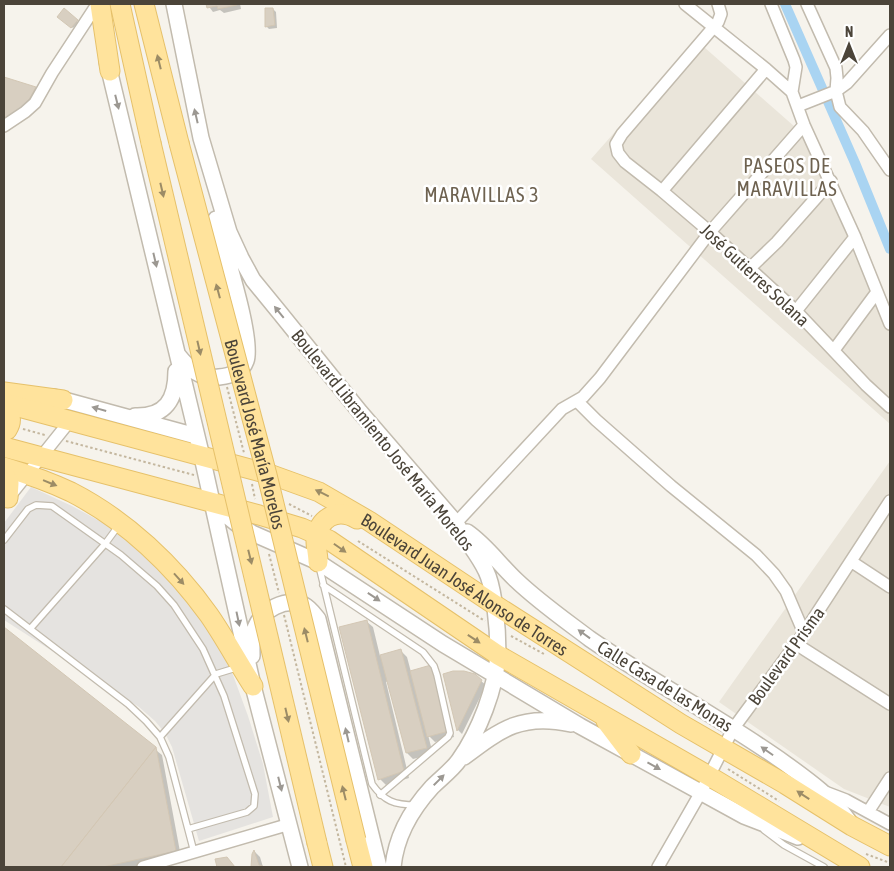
<svg xmlns="http://www.w3.org/2000/svg" width="894" height="871" viewBox="0 0 894 871" font-family="'Asap Condensed',sans-serif">
  <rect width="100%" height="100%" fill="#f6f3ec"/>
  <path fill="#eae5da" d="M696 40 803 134 890 330V424L591 159Z
    M890 461V807L844 789 719 702Z"/>
  <path fill="#e5e3e0" d="M31 487 72 506 107 525 142 550 175 581 215 638 233 675 248 716 263 764 273 817 199 841 172 747 165 733 155 721 139 707 4 620V523Z"/>
  <path fill="#0003" d="M207 4H240L241 9 224 13 220 10 213 12Z
    M273 9 276 12 277 28 269 29 267 27Z
    M64 10 78 22 73 28 59 17Z
    M4 79 35 88 41 94 4 131Z
    M366 621 373 627 380 656 401 651 407 657 411 672 431 667 437 673 454 737 435 742 428 735 433 754 413 759 407 753 388 681 386 682 409 778 386 785 380 779Z
    M4 628 162 755 181 857 136 867H4Z
    M444 675 481 681 486 685 462 734 458 730Z
    M255 852 260 857 263 867H252V860Z"/>
  <g fill="none" stroke-linecap="round" stroke-linejoin="round">
    <path stroke="#a9d4f2" stroke-width="10" d="M785 4 855 163 890 249"/>
  </g>
  <path fill="#d8cfc1" stroke="#d3c7b4" d="M206 4H237V5L218 9 217 6 207 8Z
    M64 8 78 20 71 28 57 17Z
    M265 8H273L275 25 265 27Z
    M4 77 36 87 25 107 4 121Z
    M367 620 404 771 378 780 339 627Z
    M4 627 156 747 61 867H4Z
    M401 649 427 748 406 753 380 655Z
    M431 665 449 731 427 737 410 671Z
    M453 671H464L475 674 482 680 457 731 443 674Z
    M156 747 176 851 103 867H61Z
    M254 850 259 865 265 867H251L252 854Z
    M227 857 235 867H217L215 859Z"/>
  <g fill="none" stroke-linecap="round" stroke-linejoin="round">
    <defs>
      <path id="service" d="M4 540 28 509 36 505 52 506 121 555 157 586 174 605 203 649 224 696 255 794 254 806 247 812 188 829
        M319 566 372 784C384 801 394 805 416 805
        M323 585 423 652 434 666 437 675 450 733 448 737 380 795
        M4 609 128 704 146 721 160 737 169 757 194 852
        M30 629 105 544 119 525
        M160 737 216 674 239 667
        M764 830 784 845 824 867"/>
      <path id="minor" d="M685 4 766 69 792 92 804 125 855 237 890 324
        M718 4 721 14 718 22 622 134 616 144 618 153 625 162 662 191 710 232 796 311 866 385 890 407
        M771 4 794 60 796 67 792 92
        M807 4 836 68 837 78 836 91 840 107 863 131 890 170
        M798 106 836 91 847 83 890 35
        M4 126 25 112 35 103 52 73 94 9
        M662 191 766 69
        M750 268 777 242 831 181
        M796 311 855 237
        M834 350 877 292
        M577 401 596 420 671 486 756 555 774 574 786 591 804 633
        M9 497 69 422
        M456 523 562 409 583 397 600 378 710 232 804 125
        M852 562 890 587
        M796 644 890 704
        M825 792 846 800 890 824
        M868 812 890 778
        M143 867 290 824
        M658 867 701 792 733 729 804 633 890 501"/>
      <path id="tertiary" d="M174 4 201 138 229 232 241 258 253 280 280 313 360 412 456 523C465 540 478 554 486 571 492 583 493 596 495 608 497 623 498 639 498 654 496 688 479 732 459 760 452 770 441 778 432 787 411 810 396 836 393 867
        M107 61 202 457 253 686 300 867
        M178 355C189 369 200 379 219 377 230 376 242 372 246 361 254 339 223 246 216 219
        M53 397 196 436
        M135 416C166 417 176 399 176 371
        M212 504 237 524 252 533 318 562 443 644 580 726 744 816 798 837
        M467 532C486 545 499 564 516 580 539 602 565 620 590 639 654 683 723 719 786 764 808 780 832 797 848 820
        M252 656C252 647 251 637 255 628 262 610 285 597 304 605 310 608 314 614 318 619L379 867
        M464 757C501 729 522 713 571 724"/>
      <g id="primary">
        <path d="M100 4 110 71"/>
        <path d="M120 4 151 143"/>
        <path d="M144 4 179 143"/>
        <path d="M4 392 63 400"/>
        <path id="s1" d="M4 403 272 475 319 492 369 521 495 605 681 724 785 784 852 826 890 846"/>
        <path d="M4 410C12 415 12 422 7 430L4 431"/>
        <path d="M4 447 259 515 302 528 329 540 498 655 709 776 860 867"/>
        <path d="M4 467C27 474 50 482 71 492 126 520 174 566 209 615 225 638 238 663 253 686"/>
        <path d="M4 474 9 483 8 498"/>
        <path d="M318 562C318 555 316 548 316 541 318 518 337 507 357 519"/>
        <path d="M606 721 631 754"/>
        <path d="M356 840 363 867"/>
        <path d="M317 843 323 867"/>
      </g>
    </defs>
    <use href="#service" stroke="#c2bbae" stroke-width="8"/>
    <use href="#minor" stroke="#c2bbae" stroke-width="14"/>
    <use href="#tertiary" stroke="#c2bbae" stroke-width="18"/>
    <use href="#primary" stroke="#e6c16a" stroke-width="21"/>
    <path stroke="#c4b79f" stroke-width="2" stroke-dasharray="2.5 2.5" stroke-linecap="butt" d="M227 387 244 453
      M23 429 45 435
      M66 441 194 475
      M252 484 255 499
      M289 504 312 516
      M358 541 485 621
      M269 554 279 593
      M284 615 346 867
      M511 636 544 654
      M728 769 779 801
      M866 854 890 863"/>
    <use href="#service" stroke="#fff" stroke-width="5.5"/>
    <use href="#minor" stroke="#fff" stroke-width="11"/>
    <use href="#tertiary" stroke="#fff" stroke-width="15"/>
    <use href="#primary" stroke="#ffe39c" stroke-width="19"/>
    <defs>
      <g id="primary-bridge">
        <path d="M151 143 317 843"/>
        <path id="s2" d="M179 143 267 475 356 840"/>
      </g>
    </defs>
    <use href="#primary-bridge" stroke="#e6c16a" stroke-width="21" stroke-linecap="butt"/>
    <use href="#primary-bridge" stroke="#ffe39c" stroke-width="19"/>
  </g>
  <defs><path id="oneway-solid" d="M-6-.8H1V-3.2L6.5 0L1 3.2V.8H-6Z" transform="scale(1.25)"/></defs>
  <g fill="#9c8c66">
    <use href="#oneway-solid" transform="translate(159 62) rotate(-104)"/>
    <use href="#oneway-solid" transform="translate(162 190) rotate(77)"/>
    <use href="#oneway-solid" transform="translate(218 291) rotate(-105)"/>
    <use href="#oneway-solid" transform="translate(199 348) rotate(77)"/>
    <use href="#oneway-solid" transform="translate(50 483) rotate(22)"/>
    <use href="#oneway-solid" transform="translate(322 493) rotate(-154)"/>
    <use href="#oneway-solid" transform="translate(340 548) rotate(35)"/>
    <use href="#oneway-solid" transform="translate(250 557) rotate(76)"/>
    <use href="#oneway-solid" transform="translate(179 579) rotate(48)"/>
    <use href="#oneway-solid" transform="translate(306 635) rotate(-104)"/>
    <use href="#oneway-solid" transform="translate(474 639) rotate(34)"/>
    <use href="#oneway-solid" transform="translate(287 715) rotate(77)"/>
    <use href="#oneway-solid" transform="translate(344 793) rotate(-104)"/>
    <use href="#oneway-solid" transform="translate(803 795) rotate(-147)"/>
  </g>
  <g fill="#9c9892">
    <use href="#oneway-solid" transform="translate(117 102) rotate(76)"/>
    <use href="#oneway-solid" transform="translate(196 116) rotate(-103)"/>
    <use href="#oneway-solid" transform="translate(155 260) rotate(77)"/>
    <use href="#oneway-solid" transform="translate(279 312) rotate(-129)"/>
    <use href="#oneway-solid" transform="translate(99 409) rotate(-164)"/>
    <use href="#oneway-solid" transform="translate(374 597) rotate(34)"/>
    <use href="#oneway-solid" transform="translate(238 619) rotate(78)"/>
    <use href="#oneway-solid" transform="translate(584 634) rotate(-144)"/>
    <use href="#oneway-solid" transform="translate(347 735) rotate(-103)"/>
    <use href="#oneway-solid" transform="translate(767 751) rotate(-145)"/>
    <use href="#oneway-solid" transform="translate(654 766) rotate(29)"/>
    <use href="#oneway-solid" transform="translate(439 780) rotate(-45)"/>
    <use href="#oneway-solid" transform="translate(280 784) rotate(76)"/>
  </g>
  <g text-anchor="middle" dominant-baseline="central" stroke-width="5" stroke-linejoin="round" paint-order="stroke">
    <g font-size="18" fill="#4b4439" stroke="#fff">
      <text transform="translate(755 275) rotate(43)">José Gutierres Solana</text>
      <text stroke="none"><textPath href="#s2" startOffset="301">Boulevard José María Morelos</textPath></text>
      <text transform="translate(383 440) rotate(51)">Boulevard Libramiento José María Morelos</text>
      <text stroke="none"><textPath href="#s1" startOffset="500">Boulevard Juan José Alonso de Torres</textPath></text>
      <text transform="translate(786 656) rotate(-54)">Boulevard Prisma</text>
      <text transform="translate(665 686) rotate(32)">Calle Casa de las Monas</text>
    </g>
    <g font-size="20" letter-spacing="1" fill="#6e6250" stroke="#fff">
      <text x="787" y="165">PASEOS DE<tspan x="787" dy="23">MARAVILLAS</tspan></text>
      <text x="482" y="194">MARAVILLAS 3</text>
    </g>
  </g>
  <rect width="894" height="871" fill="none" stroke="#4b4439" stroke-width="10"/>
  <g transform="translate(849 45)" stroke="#ffffff" stroke-width="4" paint-order="stroke">
  <path d="M0-4L9 19L0 12L-9 19Z" fill="#4b4439"/>
  <text y="-8" font-size="14" font-weight="bold" text-anchor="middle" fill="#4b4439">N</text>
  </g>
</svg>
